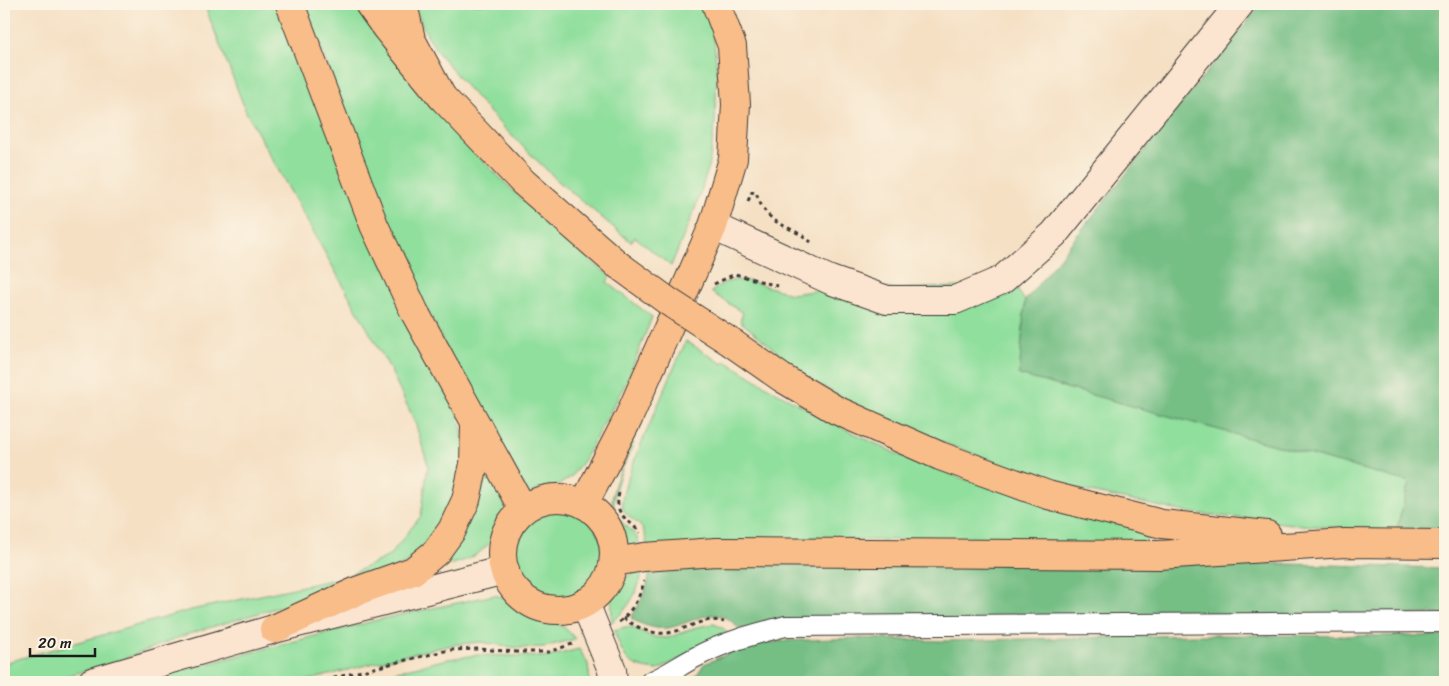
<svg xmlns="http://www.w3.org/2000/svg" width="1449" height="686" viewBox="0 0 1449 686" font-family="Sriracha,sans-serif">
  <rect width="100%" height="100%" fill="#fcf5e5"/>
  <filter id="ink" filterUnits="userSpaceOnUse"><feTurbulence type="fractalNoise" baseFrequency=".02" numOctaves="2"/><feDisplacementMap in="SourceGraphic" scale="10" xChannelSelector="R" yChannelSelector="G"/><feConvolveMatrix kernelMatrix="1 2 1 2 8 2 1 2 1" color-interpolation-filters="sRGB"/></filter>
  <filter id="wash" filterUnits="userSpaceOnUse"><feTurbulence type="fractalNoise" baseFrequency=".0096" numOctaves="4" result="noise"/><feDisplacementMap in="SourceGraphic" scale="20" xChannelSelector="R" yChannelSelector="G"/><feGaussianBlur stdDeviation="1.12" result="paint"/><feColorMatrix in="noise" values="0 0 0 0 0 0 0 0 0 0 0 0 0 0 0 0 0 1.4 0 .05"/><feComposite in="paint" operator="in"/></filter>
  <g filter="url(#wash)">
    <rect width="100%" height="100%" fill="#f5e0c4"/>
    <path fill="#90df9d" stroke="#567e5c" d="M204 4H281L455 403 462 431 464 450 454 510 417 558 361 585 303 600 188 634 119 661 46 682H4V663L191 610 345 577 389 556 421 516 428 465 415 422 389 367 247 114Z
      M305 4H354L372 29 426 99 475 153 557 234 610 276 607 282 652 317 627 381 583 461 571 477 559 485 537 490 528 495 461 378 384 221Z
      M414 4H703L713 29 717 72 715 123 709 166 696 206 671 266 635 237 631 242 557 180 502 126 464 84 436 50 424 29Z
      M735 280 750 281 791 294 822 290 1015 286 1025 301 1020 375 1409 482 1396 532 1301 525 1185 512 1062 486 941 442 845 399 799 373 775 350 740 321 743 313 711 292 723 283Z
      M686 341 723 364 725 361 778 393 843 428 901 456 961 478 1148 531 1146 543H1071L986 539 877 540 647 547C646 542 646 536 644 532 639 519 622 518 622 502 623 487 634 462 640 447 655 412 670 376 686 341Z
      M630 442 634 443C626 461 604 502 619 519 627 529 638 532 639 546L626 549C624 533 621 529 615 515 606 496 620 473 627 455L625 453Z
      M487 461C490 470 505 497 505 505 505 512 502 520 499 527 486 556 465 562 436 568Z
      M515 554a44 44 0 1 1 88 0a44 44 0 1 1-88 0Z
      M643 569C639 590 629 609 612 622 612 614 611 605 612 598 615 583 630 574 643 569Z
      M495 595C498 596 503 597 506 599 516 603 524 612 534 616 552 623 562 621 575 639L544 647 518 648 481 642 452 645 401 656 302 682H136L381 619Z
      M714 624 723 628 728 634 658 670C626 667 624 658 614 630L625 627H632L652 637 668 638 697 627Z
      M579 649 588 664 590 682H351L448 659 477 655 548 657Z"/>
    <path fill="#74be84" stroke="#486d50" d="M1261 4H1445V533L1396 532 1409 482 1019 375 1025 301Z
      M1166 561 1445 568V614L739 629C716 601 695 623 668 628 657 630 640 625 631 618 641 602 649 587 650 567L700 563Z
      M1194 635 1445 636V682H692L704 664 744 647 781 641 856 638 942 641Z"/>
  </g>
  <g filter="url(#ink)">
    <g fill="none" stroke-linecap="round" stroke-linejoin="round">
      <defs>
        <path id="street" d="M650 682C667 675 679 666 694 658 723 642 755 634 786 626L1445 622"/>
        <path id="secondary" d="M713 226 830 280 887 300H955L1002 280 1054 234 1240 4
          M585 603 612 670 613 682
          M92 682 274 629 505 570"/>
        <path id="primary" d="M403 4 411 39 442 97 523 182 617 264
          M732 343 782 378 836 410 940 456 1048 495 1162 524 1267 535
          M502 554a56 56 0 1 1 112 0a56 56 0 1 1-112 0Z
          M584 504 628 419 713 226 733 159 736 104 732 46 716 4
          M614 562 644 557 716 552 1159 555 1345 543 1445 544"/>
        <path id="highway" d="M290 4 374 225 415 313 523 509
          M369 4 386 28 442 97
          M274 629 357 591 413 571 436 552 452 530 466 500 474 464 475 424"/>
      </defs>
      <use href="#street" stroke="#3d3935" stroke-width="22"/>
      <use href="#secondary" stroke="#3d3935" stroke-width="30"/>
      <use href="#primary" stroke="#3d3935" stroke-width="30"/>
      <use href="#highway" stroke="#3d3935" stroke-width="30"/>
      <path stroke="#3d3935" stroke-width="3" stroke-dasharray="4 4" stroke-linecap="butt" d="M748 201 752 192H756C767 228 787 222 811 242
        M714 284 735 274 781 287
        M619 493C613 517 630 519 640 533
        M623 618C635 627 653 635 668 633 687 630 704 615 724 622
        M619 622C631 613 641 596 644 581
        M5 663 10 682
        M318 682 402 661 449 650 480 649 516 652H549L575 643"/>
      <use href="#street" stroke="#fff" stroke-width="20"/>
      <use href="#secondary" stroke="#fce5d0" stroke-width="28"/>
      <use href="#primary" stroke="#f8bd89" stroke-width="28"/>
      <use href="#highway" stroke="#f8bd89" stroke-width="28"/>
      <defs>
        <path id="primary-bridge" d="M617 264 669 302 732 343"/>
      </defs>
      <use href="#primary-bridge" stroke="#3d3935" stroke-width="30" stroke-linecap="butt"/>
      <use href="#primary-bridge" stroke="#f8bd89" stroke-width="28"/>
    </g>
  </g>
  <rect width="1449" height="686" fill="none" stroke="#fcf5e5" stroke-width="20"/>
  <path d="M30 648v8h65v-8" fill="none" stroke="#1c1c1c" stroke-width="2.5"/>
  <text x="38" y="648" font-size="15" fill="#1c1c1c" stroke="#fcf5e5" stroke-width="4" paint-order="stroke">20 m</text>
</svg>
